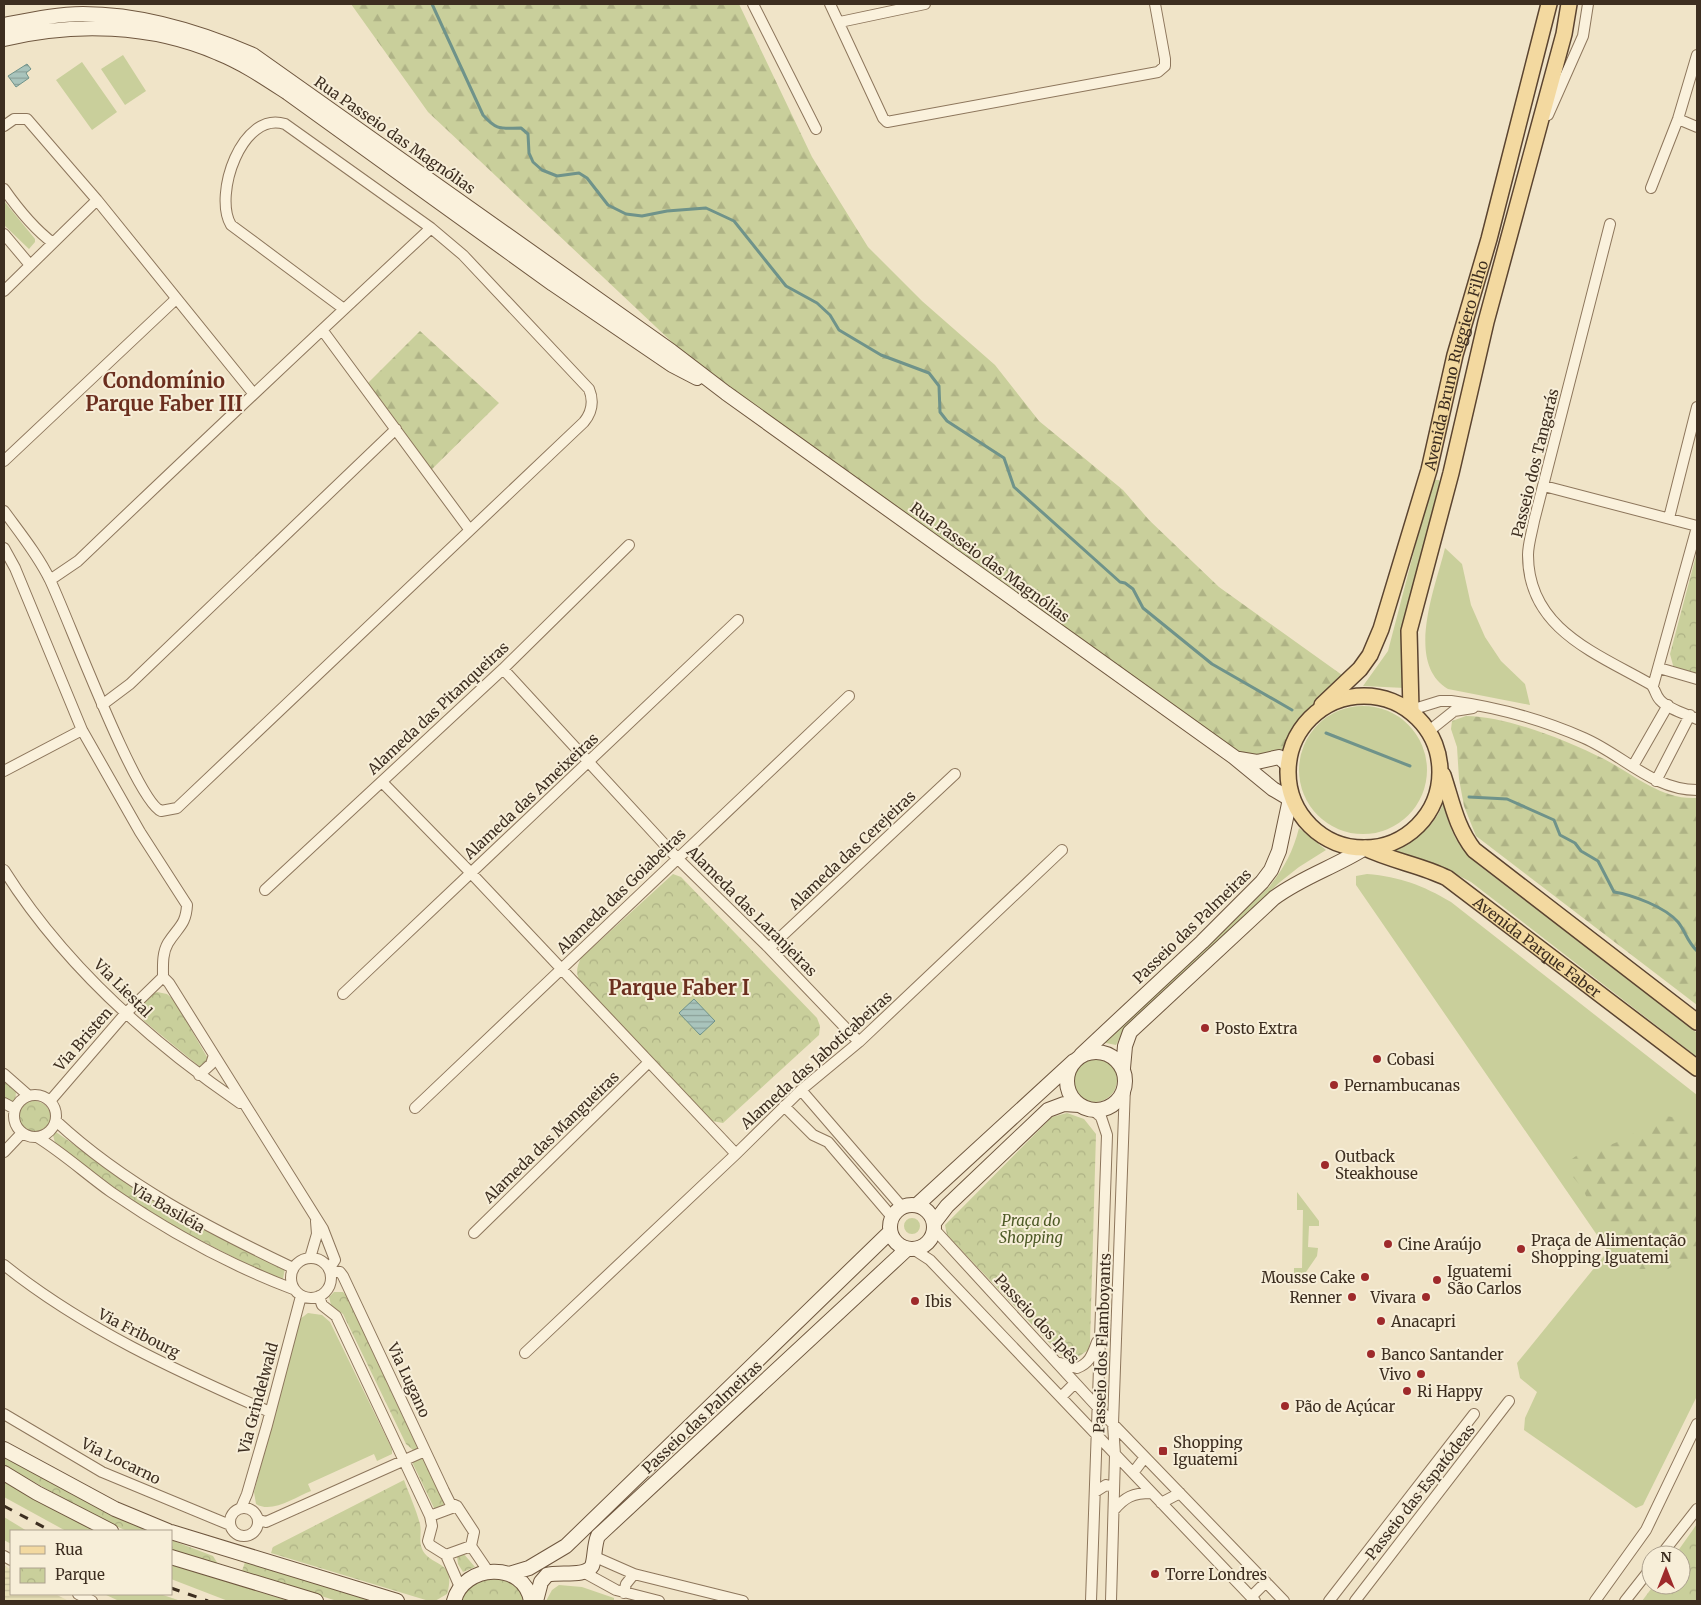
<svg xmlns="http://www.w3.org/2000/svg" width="1701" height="1605" viewBox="0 0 1701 1605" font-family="Merriweather,serif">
  <defs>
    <pattern id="farmland-rules" width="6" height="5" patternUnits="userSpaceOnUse" patternTransform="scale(1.25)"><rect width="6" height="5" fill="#e6deb5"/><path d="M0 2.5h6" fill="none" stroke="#c6bf9b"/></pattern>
    <pattern id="forest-firs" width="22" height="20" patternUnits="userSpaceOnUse" patternTransform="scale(1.25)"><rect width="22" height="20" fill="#c9cf9b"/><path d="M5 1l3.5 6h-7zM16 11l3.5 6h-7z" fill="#aeb285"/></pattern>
    <pattern id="park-crowns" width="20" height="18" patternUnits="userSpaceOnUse" patternTransform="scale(1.25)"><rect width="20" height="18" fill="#c9cf9b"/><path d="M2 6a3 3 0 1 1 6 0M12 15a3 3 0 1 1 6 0" fill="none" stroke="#aeb285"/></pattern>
    <pattern id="water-rules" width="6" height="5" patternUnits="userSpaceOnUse" patternTransform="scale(1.25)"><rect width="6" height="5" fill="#a9c4bc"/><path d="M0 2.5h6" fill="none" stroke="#8ba098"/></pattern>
  </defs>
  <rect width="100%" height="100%" fill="#f0e4c8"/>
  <path fill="url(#farmland-rules)" d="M4 1565 11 1570V1594H55L69 1601H4Z"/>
  <path fill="#c9cf9b" d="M123 55 146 91 125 105 101 69Z
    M82 62 117 112 92 130 56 80Z
    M4 201 35 239V242L29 249 4 225Z
    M1435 480H1439L1440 484 1402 634 1401 654 1405 688 1363 686 1388 651 1432 482Z
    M1445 548 1462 564 1471 605 1485 637 1501 661 1525 684 1530 705 1448 689C1404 663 1436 586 1445 548Z
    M1299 770a64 64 0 1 1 128 0a64 64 0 1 1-128 0Z
    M1443 804C1452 834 1456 845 1480 866L1697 1033V1057L1471 882 1436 864 1396 851 1395 849C1417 838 1434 827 1443 804Z
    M1299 828 1326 850 1299 867 1280 882 1125 1028 1116 1045 1101 1042 1269 887C1284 868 1293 852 1299 828Z
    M1367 874C1401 877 1422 885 1451 902L1697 1095V1396L1643 1505 1636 1508 1524 1430 1525 1418 1537 1392 1520 1378 1517 1363 1608 1251 1356 885V876Z
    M1073 1080a22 22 0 1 1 44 0a22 22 0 1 1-44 0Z
    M1297 1192 1319 1221V1226H1309L1308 1247 1318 1248 1317 1256 1297 1285H1294V1268H1302L1303 1210H1297Z
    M904 1226a8 8 0 1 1 16 0a8 8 0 1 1-16 0Z
    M308 1313 322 1315 330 1322 392 1449V1454L377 1461 374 1454 308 1484 311 1491C295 1497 272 1514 256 1504L254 1492 300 1319Z
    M4 1478 101 1531H66L4 1497Z
    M4 1517 27 1531H11V1544L4 1540Z
    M171 1562 199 1573 289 1601H228L171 1579Z
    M559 1585 582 1587 614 1598V1601H546L552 1590Z
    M104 1594H160L181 1601H119Z"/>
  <path fill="url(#forest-firs)" d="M351 4H739L812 157 868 247 922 301 995 365 1039 421 1123 490 1149 520 1219 587 1349 680C1320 707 1298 725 1288 765L1249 762 726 393 428 112Z
    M420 331 499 403 430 471 367 384Z
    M1466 716C1510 717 1565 740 1604 759 1635 775 1661 800 1697 798V1005L1476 836 1464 806 1459 779 1457 747 1451 729 1452 721Z
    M1666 1116 1691 1120 1697 1125V1254L1668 1269H1627L1616 1259 1617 1241 1593 1212 1583 1189 1573 1177 1568 1163C1579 1150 1595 1150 1610 1145 1630 1138 1646 1124 1666 1116Z"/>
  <path fill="url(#park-crowns)" d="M1697 552V675L1674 669 1670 654Z
    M673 874 681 877 817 1018 820 1026 819 1035 723 1123 712 1121 583 985C575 976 576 968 581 958Z
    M157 992 167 994 174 1000 207 1057 208 1061 200 1067 144 1021C139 1008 144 998 157 992Z
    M4 1080 16 1092 15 1101 10 1102 4 1098Z
    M17 1118a17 17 0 1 1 34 0a17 17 0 1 1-34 0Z
    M1067 1113 1084 1119 1096 1134 1090 1343 1088 1350 1074 1360 1061 1355 947 1235 945 1225 1052 1117Z
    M56 1132 97 1161 285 1268 283 1279 278 1280 163 1221 109 1184 55 1143 53 1135Z
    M334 1292H343L346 1295 418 1449 414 1451 406 1444 343 1314 331 1305 329 1297Z
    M4 1455 73 1495 149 1531H127L98 1518 4 1465Z
    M422 1457 444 1502 443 1508H434L413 1464V1459Z
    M404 1480C409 1494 416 1509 420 1524 422 1533 418 1542 423 1551 432 1567 457 1560 447 1594L435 1601H429L271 1553 273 1547Z
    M1697 1524V1601H1642L1654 1585H1681V1555H1675Z
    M171 1540 213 1556 218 1564 215 1567 171 1550Z
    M463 1553 475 1567 463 1572 458 1564 457 1556Z
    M245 1562 373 1601H337L242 1571Z
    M492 1576 514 1583 527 1601H460L470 1585Z"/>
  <path fill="url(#water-rules)" stroke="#6f938a" d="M27 64 31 69 26 73 29 78 16 87 8 76Z
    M694 999 715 1021 700 1035 679 1013Z"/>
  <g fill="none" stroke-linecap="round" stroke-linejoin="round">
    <path stroke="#6f938a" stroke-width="3" d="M432 4 483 115C497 131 501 128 521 128L528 134 529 153 533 162 542 170 557 176 579 173 587 178 608 205 626 214 642 216 667 211 706 208 734 221 786 286 817 303 830 315 839 330 881 355 929 373 939 386 940 412 947 421 1004 458 1014 487 1120 582 1125 583 1133 589 1143 608 1212 664 1292 710
      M1326 733 1410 766
      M1469 797 1507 799 1554 820 1560 835 1575 843 1581 851 1598 861 1614 892C1633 895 1665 907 1678 922 1686 932 1686 940 1697 951"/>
    <defs>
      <path id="street" d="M753 4 816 129
        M830 4 883 118 887 122 1158 72 1165 66V59L1155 4
        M840 22 925 4
        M1548 115 1583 36 1588 4
        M1678 119 1697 127
        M4 126 14 119H27L97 200 253 393
        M1651 188 1678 119 1697 55
        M4 189C18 209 33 228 53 243
        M1610 224 1534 521C1532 532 1528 544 1528 555 1528 629 1596 653 1650 684 1655 687 1655 695 1660 700 1668 709 1686 714 1697 719
        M4 234 30 265
        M4 291 97 200
        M323 331 469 529
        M4 461 176 299
        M1544 486 1697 526
        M4 511C20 533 38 555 50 580 67 615 136 801 161 811L177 808 584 422C592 412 594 401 589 389L463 255 431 228 285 124C242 110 213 195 231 225L344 309
        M1669 518 1697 407
        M4 548 15 568 82 730 140 832 187 905C186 925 178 927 168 943 162 953 163 966 163 977
        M50 580 78 561C195 449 313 338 431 228
        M1659 668 1697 679
        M503 669 677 858 769 948 859 1042
        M1653 686 1697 527
        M102 705 130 684 396 429
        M1411 710 1440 701H1451C1496 707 1543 720 1584 738 1623 755 1653 790 1697 790
        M1429 731 1454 711 1473 708
        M1633 766 1668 705
        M4 771 82 730
        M1656 781 1690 715
        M382 782 471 873 736 1154
        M4 870C64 965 148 1040 240 1103
        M265 890 503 669 629 545
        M769 948 955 774
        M163 977 169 983 323 1229 335 1260 329 1269
        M343 994 738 620
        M4 1074 29 1096
        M199 1075 211 1064 214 1055
        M801 1090 902 1207
        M14 1116a21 21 0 1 1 42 0a21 21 0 1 1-42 0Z
        M50 1101 125 1014 163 977
        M4 1103 15 1109
        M784 1106 813 1135 828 1142 892 1217
        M415 1108 849 696
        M56 1121C125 1185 209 1228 293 1268
        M37 1137C63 1153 86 1174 111 1192 166 1230 230 1265 293 1289
        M4 1152 22 1133
        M934 1229 1113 1424 1284 1601
        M474 1233 649 1062
        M913 1249 930 1260 1255 1601
        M291 1278a20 20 0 1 1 40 0a20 20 0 1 1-40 0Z
        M310 1258 317 1234 316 1221
        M4 1265C84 1329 177 1371 270 1412
        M331 1271 340 1272 343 1276 444 1491 450 1503 457 1506
        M319 1296 322 1305 336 1316 430 1516
        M525 1353 736 1154 801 1090 859 1042 1062 850
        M1060 1363 1077 1368C1090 1363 1092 1355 1097 1342
        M1061 1397 1075 1383
        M4 1414 102 1472 230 1525
        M1133 1473 1145 1457
        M1095 1492 1106 1485 1114 1487
        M1161 1503 1180 1493
        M230 1522a14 14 0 1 1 28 0a14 14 0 1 1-28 0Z
        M241 1508 247 1494 267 1425 301 1296
        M1114 1510C1125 1497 1133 1493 1151 1493
        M259 1520 266 1522 425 1451
        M471 1546 446 1555 430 1545 428 1541 432 1526 430 1516 457 1506 474 1532 471 1546 488 1571
        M446 1555 460 1587
        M1661 1555 1697 1509
        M4 1556 11 1560
        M593 1556 634 1574 743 1601
        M585 1573 616 1590 659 1601
        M624 1593 626 1584 634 1574
        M78 1594 92 1601
        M1251 1597 1266 1582
        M1091 1601 1107 1135 1101 1117 1093 1110
        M1111 1601 1115 1455 1113 1424 1125 1086
        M1329 1601 1474 1414
        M1355 1601 1509 1401
        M1595 1601 1646 1530 1697 1424
        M1625 1601 1651 1568"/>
      <path id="secondary" d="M4 25C30 20 57 14 83 14 142 14 200 32 253 55L671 351 726 393 1234 757 1273 789 1290 799 1279 851 1271 870 1262 882 1202 942 1081 1055
        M4 39C73 22 152 24 218 53 243 63 265 78 288 93L553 284 672 365 697 378
        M1239 759 1257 762 1279 757 1288 765
        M1067 1081a29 29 0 1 1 58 0a29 29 0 1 1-58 0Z
        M1123 1068 1125 1046 1130 1032 1274 898C1302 877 1335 867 1365 848
        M890 1227a22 22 0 1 1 44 0a22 22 0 1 1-44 0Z
        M917 1205 1074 1061
        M934 1223 947 1206 1048 1110 1064 1104 1079 1105
        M4 1449 115 1509 168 1531
        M4 1473 37 1493 111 1531
        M171 1532 397 1601
        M171 1557 316 1601
        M509 1574 529 1568 566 1546 890 1232
        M454 1601C463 1564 524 1560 531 1601
        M536 1601 541 1582 547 1575C559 1571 585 1578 592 1566 595 1559 594 1545 598 1536L907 1249"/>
      <g id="primary">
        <circle cx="1364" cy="772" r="76"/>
        <path id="s1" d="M1322 705 1360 669 1370 655 1381 629 1429 470 1455 355 1489 239 1549 4"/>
        <path d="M1411 710 1409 631 1451 473 1486 322 1564 34 1569 4"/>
        <path d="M1443 775C1452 802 1456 827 1474 850L1697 1022"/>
        <path id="s2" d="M1365 848C1392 861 1421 865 1447 878L1697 1068"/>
      </g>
    </defs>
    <use href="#street" stroke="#8d765c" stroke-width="12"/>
    <use href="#secondary" stroke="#6f573f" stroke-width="16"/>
    <use href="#primary" stroke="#5b4430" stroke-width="18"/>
    <use href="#street" stroke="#faf1dc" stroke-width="10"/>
    <use href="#secondary" stroke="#faf1dc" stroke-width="14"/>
    <use href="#primary" stroke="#f3d9a0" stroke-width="15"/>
    <path stroke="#3d2e20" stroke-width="3" stroke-dasharray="9 9" stroke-linecap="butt" d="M4 1506 51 1531
      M171 1588 208 1601"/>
  </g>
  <g fill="#9e2a2b" stroke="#f7eed8" stroke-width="2">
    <circle cx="1205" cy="1028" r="5"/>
    <circle cx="1377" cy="1059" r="5"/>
    <circle cx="1334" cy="1085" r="5"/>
    <circle cx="1325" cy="1165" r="5"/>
    <circle cx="1388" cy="1244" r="5"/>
    <circle cx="1521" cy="1249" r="5"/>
    <circle cx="1365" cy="1277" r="5"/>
    <circle cx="1437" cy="1280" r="5"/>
    <circle cx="1352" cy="1297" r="5"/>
    <circle cx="1426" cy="1297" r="5"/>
    <circle cx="915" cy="1301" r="5"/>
    <circle cx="1381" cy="1321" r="5"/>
    <circle cx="1371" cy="1354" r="5"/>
    <circle cx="1421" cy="1374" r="5"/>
    <circle cx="1407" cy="1391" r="5"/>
    <circle cx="1285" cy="1406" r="5"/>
    <rect x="1158" y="1446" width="10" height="10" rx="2.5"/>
    <circle cx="1155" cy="1574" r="5"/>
  </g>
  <g text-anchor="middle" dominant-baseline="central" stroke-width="4" stroke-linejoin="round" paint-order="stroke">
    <g font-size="15" fill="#3d2e20" stroke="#f7eed8">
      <text transform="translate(395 135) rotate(35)">Rua Passeio das Magnólias</text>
      <text stroke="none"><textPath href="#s1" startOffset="372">Avenida Bruno Ruggiero Filho</textPath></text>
      <text transform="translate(1535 463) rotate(-76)">Passeio dos Tangarás</text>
      <text transform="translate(990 562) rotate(36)">Rua Passeio das Magnólias</text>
      <text transform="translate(438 708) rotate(-43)">Alameda das Pitanqueiras</text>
      <text transform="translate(531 796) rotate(-43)">Alameda das Ameixeiras</text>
      <text transform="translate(852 850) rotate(-43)">Alameda das Cerejeiras</text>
      <text transform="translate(621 891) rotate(-44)">Alameda das Goiabeiras</text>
      <text transform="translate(752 911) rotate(45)">Alameda das Laranjeiras</text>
      <text transform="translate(1192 926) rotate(-44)">Passeio das Palmeiras</text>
      <text stroke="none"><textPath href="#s2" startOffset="201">Avenida Parque Faber</textPath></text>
      <text transform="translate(123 988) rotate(45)">Via Liestal</text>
      <text transform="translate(83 1039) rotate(-49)">Via Bristen</text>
      <text transform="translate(816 1060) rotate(-42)">Alameda das Jaboticabeiras</text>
      <text transform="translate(551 1137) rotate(-44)">Alameda das Mangueiras</text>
      <text transform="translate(168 1208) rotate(30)">Via Basiléia</text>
      <text transform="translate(1037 1319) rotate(47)">Passeio dos Ipês</text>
      <text transform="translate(139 1333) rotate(27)">Via Fribourg</text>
      <text transform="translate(1102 1343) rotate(-88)">Passeio dos Flamboyants</text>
      <text transform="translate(409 1380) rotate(65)">Via Lugano</text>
      <text transform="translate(258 1398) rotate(-75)">Via Grindelwald</text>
      <text transform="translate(702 1417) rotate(-43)">Passeio das Palmeiras</text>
      <text transform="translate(121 1461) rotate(26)">Via Locarno</text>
      <text transform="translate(1420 1492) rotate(-52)">Passeio das Espatódeas</text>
    </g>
    <g font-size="15" fill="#3d2e20" stroke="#f7eed8" text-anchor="start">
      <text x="1215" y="1028">Posto Extra</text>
      <text x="1387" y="1059">Cobasi</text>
      <text x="1344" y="1085">Pernambucanas</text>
      <text x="1335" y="1156">Outback<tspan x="1335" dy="17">Steakhouse</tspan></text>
      <text x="1531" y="1240">Praça de Alimentação<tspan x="1531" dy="17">Shopping Iguatemi</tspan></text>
      <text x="1398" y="1244">Cine Araújo</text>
      <text x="1447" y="1271">Iguatemi<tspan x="1447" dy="17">São Carlos</tspan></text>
      <text x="1355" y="1277" text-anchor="end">Mousse Cake</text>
      <text x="1342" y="1297" text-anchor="end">Renner</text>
      <text x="1416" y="1297" text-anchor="end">Vivara</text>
      <text x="925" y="1301">Ibis</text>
      <text x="1391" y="1321">Anacapri</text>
      <text x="1381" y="1354">Banco Santander</text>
      <text x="1411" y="1374" text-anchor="end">Vivo</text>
      <text x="1417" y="1391">Ri Happy</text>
      <text x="1295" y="1406">Pão de Açúcar</text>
      <text x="1173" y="1442">Shopping<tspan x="1173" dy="17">Iguatemi</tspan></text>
      <text x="1165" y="1574">Torre Londres</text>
    </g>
    <g font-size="15" font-style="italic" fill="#4d5a26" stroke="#f7eed8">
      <text x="1031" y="1220">Praça do<tspan x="1031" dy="17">Shopping</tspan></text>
    </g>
    <g font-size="20" font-weight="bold" fill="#6b2e1e" stroke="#f7eed8">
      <text x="164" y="380">Condomínio<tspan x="164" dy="23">Parque Faber III</tspan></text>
      <text x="679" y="987">Parque Faber I</text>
    </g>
  </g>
  <rect width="1701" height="1605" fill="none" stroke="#3d2e20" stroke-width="10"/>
  <rect x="10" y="1530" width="162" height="65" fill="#f7eed8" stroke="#ada18e"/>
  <rect x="20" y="1546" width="25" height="8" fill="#f3d9a0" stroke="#ada18e"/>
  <text x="55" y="1555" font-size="15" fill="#3d2e20">Rua</text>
  <rect x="20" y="1568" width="25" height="15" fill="url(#park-crowns)" stroke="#ada18e"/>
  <text x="55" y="1580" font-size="15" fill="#3d2e20">Parque</text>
  <g transform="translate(1666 1570)"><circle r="24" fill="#f7eed8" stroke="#ada18e"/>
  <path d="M0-4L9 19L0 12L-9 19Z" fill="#9e2a2b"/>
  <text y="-8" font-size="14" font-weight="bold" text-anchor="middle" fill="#3d2e20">N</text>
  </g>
</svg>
